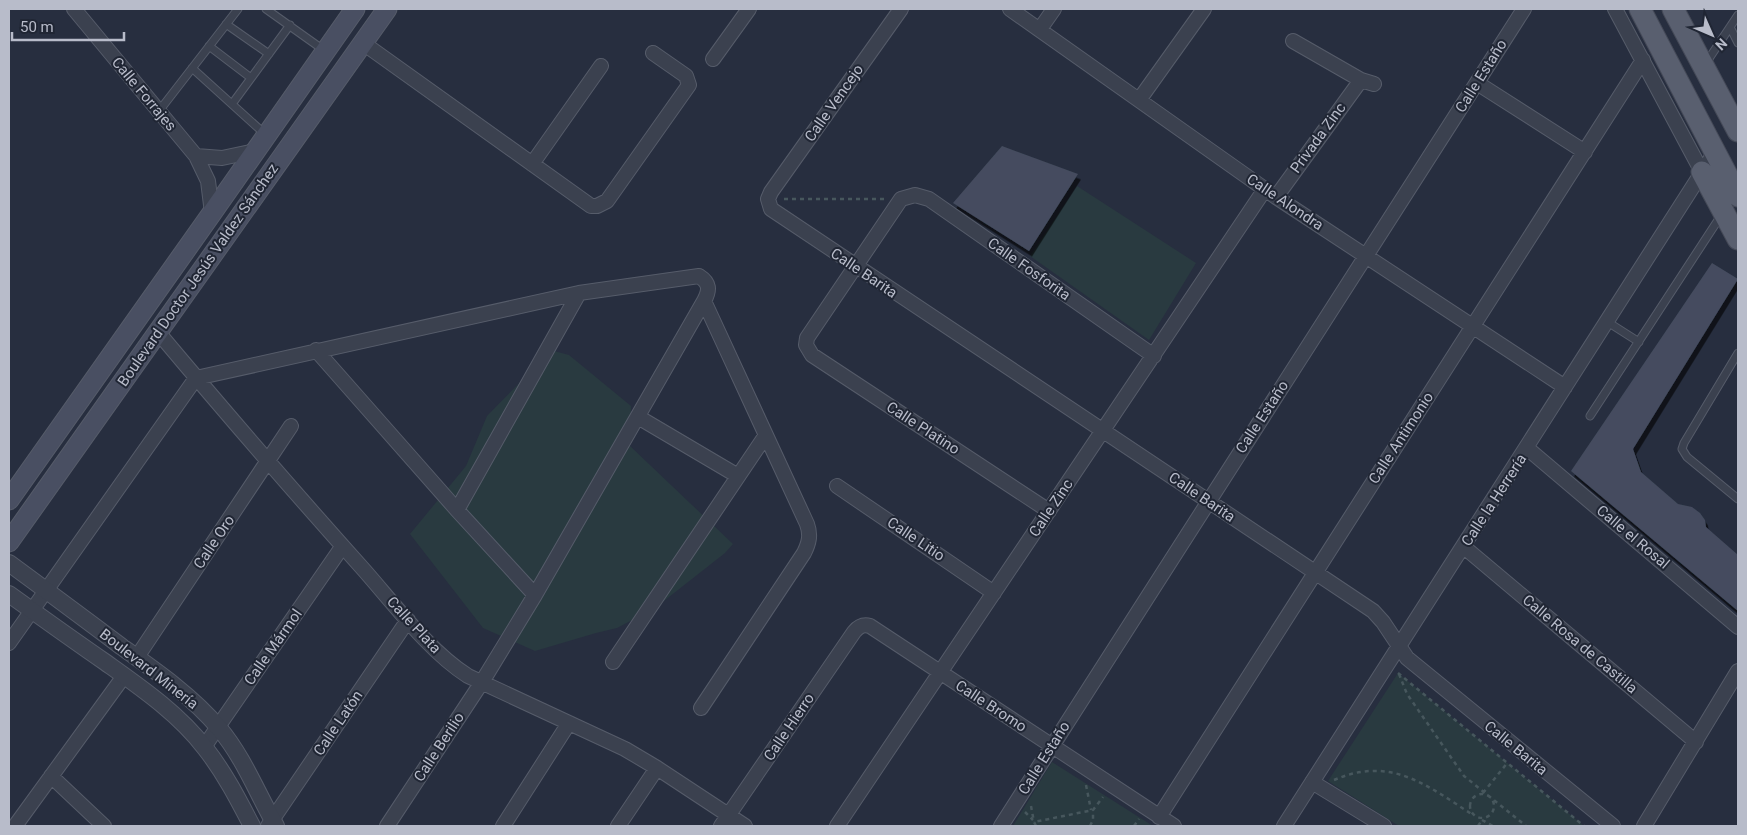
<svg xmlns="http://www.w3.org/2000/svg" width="1747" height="835" viewBox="0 0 1747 835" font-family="Roboto,sans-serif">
  <defs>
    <filter id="shadow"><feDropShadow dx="3" dy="5.5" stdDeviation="0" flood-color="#0009"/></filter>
  </defs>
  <rect width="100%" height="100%" fill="#272e3f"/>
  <path fill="#293a40" d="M1077 186 1196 263 1149 340 1030 256Z
    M554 351 569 355 631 406 630 446 733 544 725 553 655 608 617 628 596 633 535 651 483 628 410 534 466 466 487 416 530 372Z
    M1398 673 1584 826H1399L1328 781Z
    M1052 762 1153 826H1013Z"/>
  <path fill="#444c5e" filter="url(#shadow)" d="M1002 146 1078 174 1029 251 953 203Z
    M1712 263 1738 279 1633 449 1641 472 1678 504 1692 507 1700 513 1705 520 1706 527 1738 555V611L1571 471Z"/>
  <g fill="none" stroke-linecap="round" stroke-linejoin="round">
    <defs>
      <path id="service" d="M266 9 325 51
        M226 24 269 54
        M1730 27 1738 43
        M209 46 251 78
        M1706 63 1738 15
        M192 68 266 135
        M232 104 290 25
        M159 111 238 9
        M1606 321 1639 342
        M1738 353 1684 443 1682 449 1687 457 1738 499
        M1590 416 1722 214"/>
      <path id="minor" d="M74 9 196 156 208 181 212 213
        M901 9 771 192 768 199 771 209 1373 611 1383 622 1407 658 1613 826
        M1010 9 1276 197 1565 387
        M1615 9 1702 172
        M1040 29 1054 9
        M1293 41 1361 80 1374 84
        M363 43 591 206H597L607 201 689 85 686 76 653 53
        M713 59 749 9
        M1477 83 1585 152
        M1139 100 1204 9
        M196 156 222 158 255 151
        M532 164 601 66
        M1276 197 1361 80
        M157 331C225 412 294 492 364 570 394 604 430 652 468 676L625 749 657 768 745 826
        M316 350 457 510 535 595
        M638 417 738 476
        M1527 448 1738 627
        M837 486 994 593
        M457 510 579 293
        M1049 511 812 355 806 345 807 338 901 199 915 195 929 199 1154 356
        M1464 547 1696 742
        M9 643 196 378 579 293 699 276C710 283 710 290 704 301L535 595 482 682 387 826
        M137 657 291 426
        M613 662 766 435
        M701 708 804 553C809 543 811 535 807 524L704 301
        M204 747 342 547
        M51 776 104 826
        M1312 782 1384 826
        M1159 817 1643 60
        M15 826 124 676
        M268 826 408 620
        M503 826 569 723
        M618 826 657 768
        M721 826 854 632C859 626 863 624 870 626L1174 826
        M837 826 1265 189
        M1001 826 1524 9
        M1284 826 1715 152
        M1644 826 1738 671"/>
      <path id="tertiary" d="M9 563C47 591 85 619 122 647 156 671 192 696 219 728 244 758 257 793 276 826
        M9 594C41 617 73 640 105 662 140 687 178 713 205 748 224 772 238 799 252 826"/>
      <path id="secondary" d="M9 500 212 213 355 9
        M9 542 387 9"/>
      <path id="primary" d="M1640 9 1738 196
        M1673 9 1738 131
        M1702 172 1738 239"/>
    </defs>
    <use href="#service" stroke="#565c6a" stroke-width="9"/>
    <use href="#minor" stroke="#565c6a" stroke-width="16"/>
    <use href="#tertiary" stroke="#565c6a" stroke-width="18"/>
    <use href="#secondary" stroke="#565c6a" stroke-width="21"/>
    <use href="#primary" stroke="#454a58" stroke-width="23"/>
    <path stroke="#47575d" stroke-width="2.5" stroke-dasharray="4 4" stroke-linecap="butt" d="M784 199H884
      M1398 673 1584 826
      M1399 674 1407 694 1464 776 1526 826
      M1334 780C1346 775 1359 771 1372 771 1409 769 1443 796 1473 815
      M1086 785 1091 810
      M1483 793 1508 762
      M1470 806a12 12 0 1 1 24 0a12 12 0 1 1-24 0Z
      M1031 806 1034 822
      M1025 812 1033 820
      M1482 820 1493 826
      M1036 826 1034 822 1093 810 1103 797
      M1090 826 1093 820V810
      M1134 826 1139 819
      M1478 826 1482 820"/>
    <use href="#service" stroke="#3b414f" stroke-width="7"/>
    <use href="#minor" stroke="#3b414f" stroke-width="14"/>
    <use href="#tertiary" stroke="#3b414f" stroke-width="16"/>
    <use href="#secondary" stroke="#494f62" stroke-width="19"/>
    <use href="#primary" stroke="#595f6f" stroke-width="21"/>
  </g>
  <g text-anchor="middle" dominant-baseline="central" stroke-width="4" stroke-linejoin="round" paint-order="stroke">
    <g font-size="15" fill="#b8bcca" stroke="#202634">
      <text transform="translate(1481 76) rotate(-58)">Calle Estaño</text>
      <text transform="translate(144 94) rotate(50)">Calle Forrajes</text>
      <text transform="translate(834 103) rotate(-55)">Calle Vencejo</text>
      <text transform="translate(1318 138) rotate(-54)">Privada Zinc</text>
      <text transform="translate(1285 202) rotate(34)">Calle Alondra</text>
      <text transform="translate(1029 269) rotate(35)">Calle Fosforita</text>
      <text transform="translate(864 273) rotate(34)">Calle Barita</text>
      <text transform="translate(198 275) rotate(-55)">Boulevard Doctor Jesús Valdez Sánchez</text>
      <text transform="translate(1262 417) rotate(-57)">Calle Estaño</text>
      <text transform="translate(923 428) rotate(33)">Calle Platino</text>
      <text transform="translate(1401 438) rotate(-57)">Calle Antimonio</text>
      <text transform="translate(1202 497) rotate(34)">Calle Barita</text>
      <text transform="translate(1494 500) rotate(-57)">Calle la Herrería</text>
      <text transform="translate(1051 508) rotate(-56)">Calle Zinc</text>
      <text transform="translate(1633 537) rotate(40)">Calle el Rosal</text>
      <text transform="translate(916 539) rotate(34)">Calle Litio</text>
      <text transform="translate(214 542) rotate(-56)">Calle Oro</text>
      <text transform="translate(414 625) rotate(47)">Calle Plata</text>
      <text transform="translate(1580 644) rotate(40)">Calle Rosa de Castilla</text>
      <text transform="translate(273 647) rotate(-55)">Calle Mármol</text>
      <text transform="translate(149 669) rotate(38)">Boulevard Minería</text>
      <text transform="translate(991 706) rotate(33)">Calle Bromo</text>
      <text transform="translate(338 723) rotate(-56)">Calle Latón</text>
      <text transform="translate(789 727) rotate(-56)">Calle Hierro</text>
      <text transform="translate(439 747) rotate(-57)">Calle Berilio</text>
      <text transform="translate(1516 748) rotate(39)">Calle Barita</text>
      <text transform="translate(1044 758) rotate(-58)">Calle Estaño</text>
    </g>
  </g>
  <rect width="1747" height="835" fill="none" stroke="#b8bcca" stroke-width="20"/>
  <g transform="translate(1712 35) rotate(135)" stroke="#202634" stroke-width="4" paint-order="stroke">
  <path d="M0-4L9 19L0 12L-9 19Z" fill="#b8bcca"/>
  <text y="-8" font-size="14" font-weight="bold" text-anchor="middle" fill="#b8bcca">N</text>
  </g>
  <path d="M12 32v8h112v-8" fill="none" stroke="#b8bcca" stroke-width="2.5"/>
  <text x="20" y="32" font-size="15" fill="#b8bcca" stroke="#202634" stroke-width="4" paint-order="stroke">50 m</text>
</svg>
